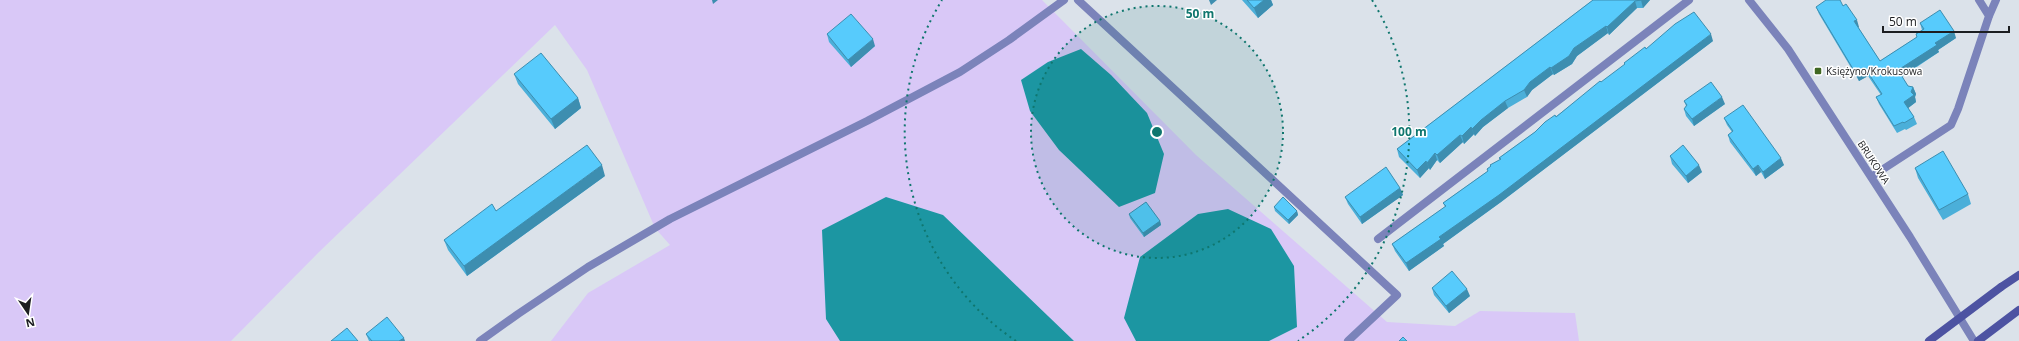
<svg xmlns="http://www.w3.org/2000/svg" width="2019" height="341" viewBox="0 0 2019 341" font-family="'Open Sans',sans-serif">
  <rect width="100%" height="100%" fill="#dbe2ea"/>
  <path fill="#d9c8f7" d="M0 0H1042L1196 155 1387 322 1455 326 1480 311 1575 313 1579 341H551L588 293 670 245 655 228 587 70 555 25 319 252 231 341H0Z"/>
  <path fill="#1c96a2" d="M1081 49 1111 75 1147 113 1164 154 1155 193 1119 207 1059 150 1030 111 1021 80 1048 62Z
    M886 197 943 215 1074 341H840L826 319 822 230Z
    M1228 209 1271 229 1294 266 1297 327 1269 341H1136L1124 318 1140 257 1198 214Z"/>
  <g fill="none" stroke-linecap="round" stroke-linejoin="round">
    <path stroke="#7b83ba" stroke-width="8" d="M1078 0 1397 295 1348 341
      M1749 0 1788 49 1910 237 1974 341
      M1979 0 1989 16
      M1871 177 1951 125 1958 109 1989 16 1996 0
      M1378 239 1689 0
      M480 341 518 314 588 267 670 219 867 121 960 72 1009 40 1064 0"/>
    <path stroke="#4d53a2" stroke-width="8" d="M2001 287 2019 275
      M1978 341 2019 310"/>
    <path stroke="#4d53a2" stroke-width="8" d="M1929 341 2001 287"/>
  </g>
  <path fill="#4bafd9" d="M1242 0H1271L1273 5 1258 18Z
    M1593 0H1650L1643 8H1637L1609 35 1608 33 1577 56 1572 64 1554 75 1553 74 1532 90 1527 97 1508 108 1483 127 1475 136 1474 134 1464 144 1463 142 1440 163 1437 160 1430 170 1429 168 1420 178 1399 157 1397 149Z
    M1816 7 1859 27H1858L1880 61 1917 37 1916 34 1922 30 1920 23 1956 38 1938 50 1939 52 1902 77 1908 86 1913 87 1916 94 1915 97 1916 102 1908 108 1914 117 1917 124 1906 130 1905 129 1897 133 1879 104 1876 97 1881 95 1868 76 1859 81 1819 14Z
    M827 34 875 46 851 67 829 42Z
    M1713 41 1501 202 1443 244 1444 246 1409 271 1395 251 1392 244 1445 207 1443 203 1488 171 1487 169 1490 167V165L1500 160 1499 158 1535 132 1625 65 1624 63 1646 49Z
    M514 74 578 98 581 108 555 129 518 84Z
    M1684 101 1725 104 1694 126 1686 116 1684 109 1686 106Z
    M1724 118 1784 165 1765 179 1761 172 1756 176 1730 142 1728 135 1732 132 1727 125Z
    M1670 156 1702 172 1688 183 1672 164Z
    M1915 168 1968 194 1971 204 1943 220 1918 178Z
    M605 176 467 276 448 250 444 240 496 211Z
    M1400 188 1403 195 1362 224 1348 204 1345 197Z
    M1274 207 1297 211 1298 215 1289 224 1275 211Z
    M1129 214 1160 221 1161 225 1144 237 1130 218Z
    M1432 288 1470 296 1449 313 1434 295Z
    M366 334 405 341H369Z"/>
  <path fill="#3d8eb0" d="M712 0H718L713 4Z
    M1209 0H1217L1211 5Z
    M1264 0H1271L1273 5 1258 18 1254 8Z
    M1641 0H1650L1643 8Z
    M1635 1 1637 8 1609 35 1607 27Z
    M1857 20 1859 27 1857 28 1854 21Z
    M1606 26 1608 33 1577 56 1572 64 1554 75 1551 68 1574 48Z
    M1954 31 1956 38 1938 50 1939 52 1900 77 1898 70 1935 43Z
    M1711 34 1713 41 1501 202 1443 244 1444 246 1409 271 1406 263 1439 237Z
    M873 39 875 46 851 67 848 60Z
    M1550 67 1553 74 1532 90 1527 97 1524 90 1530 82Z
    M1865 68 1868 76 1859 81 1856 74Z
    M1913 87 1916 94 1915 97 1916 102 1907 109 1904 102 1911 92Z
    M1722 97 1725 104 1694 126 1692 119Z
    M578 98 581 108 555 129 551 119Z
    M1505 101 1508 108 1483 127 1475 136 1472 129 1481 120Z
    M1471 127 1474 134 1464 144 1462 136Z
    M1460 135 1463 142 1440 163 1437 155Z
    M1435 153 1437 160 1430 170 1427 163Z
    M1781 158 1784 165 1765 179 1763 172Z
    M1426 161 1429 168 1420 178 1417 170Z
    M602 165 605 176 467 276 464 266Z
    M1699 165 1702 172 1688 183 1686 176Z
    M1758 165 1761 172 1756 176 1753 169Z
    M1400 188 1403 195 1362 224 1360 217Z
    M1297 211 1298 215 1289 224 1288 220Z
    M1160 221 1161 225 1144 237 1143 233Z
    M1467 289 1470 296 1449 313 1446 306Z
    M404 338 405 341H399Z"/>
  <path fill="#57cbfc" stroke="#3d8eb0" d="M1247 0H1264L1254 8Z
    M1593 0H1641L1635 1 1607 27 1606 26 1574 48 1569 56 1551 68 1550 67 1530 82 1524 90 1505 101 1481 120 1472 129 1471 127 1462 136 1460 135 1437 155 1435 153 1427 163 1426 161 1417 170 1397 149Z
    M1826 0H1840L1843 6 1846 4 1857 20 1854 21 1880 61 1917 37 1916 34 1924 29 1920 23 1940 10 1954 31 1935 43 1937 45 1898 70 1908 86 1913 87 1911 92 1914 95 1904 102 1914 117 1904 123 1903 122 1894 126 1876 97 1882 94 1865 68 1856 74 1816 7Z
    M1694 12 1711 34 1499 195 1439 237 1441 239 1406 263 1392 244 1446 206 1443 203 1488 171 1487 169 1491 166 1490 165 1501 159 1499 158 1535 132 1545 122 1555 115 1556 117 1600 81 1601 82 1625 64 1624 63 1645 47 1646 49 1675 24Z
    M851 14 873 39 848 60 827 34Z
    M541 53 578 98 551 119 514 74Z
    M1711 82 1722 97 1692 119 1684 109 1687 105 1684 101Z
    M1743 105 1781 158 1763 172 1758 165 1753 169 1728 135 1733 131 1724 118Z
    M587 145 602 165 464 266 444 240 492 204 496 211Z
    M1683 145 1699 165 1686 176 1670 156Z
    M1943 151 1968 194 1939 210 1915 168Z
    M1386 167 1400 188 1360 217 1345 197Z
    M1283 197 1297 211 1288 220 1274 207Z
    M1146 202 1160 221 1143 233 1129 214Z
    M1452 271 1467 289 1446 306 1432 288Z
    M387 317 404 338 399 341H372L366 334Z
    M347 328 358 341H331Z
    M1403 337 1407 341H1399Z"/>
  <circle cx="1157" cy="132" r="126" fill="#0f766e" fill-opacity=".12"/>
  <g fill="none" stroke="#0f766e" stroke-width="2" stroke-dasharray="2 4">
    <circle cx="1157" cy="132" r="126"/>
    <path d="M1016 341A252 252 0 0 1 942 0M1372 0A252 252 0 0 1 1298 341"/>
  </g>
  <rect fill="#406823" stroke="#fff" stroke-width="1.5" x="1814" y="67" width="8" height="8" rx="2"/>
  <g text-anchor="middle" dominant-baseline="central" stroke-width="3" stroke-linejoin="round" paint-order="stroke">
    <g font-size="10" fill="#1c1e21" stroke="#fff" text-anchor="start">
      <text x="1826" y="71">Księżyno/Krokusowa</text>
    </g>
    <g font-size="10" fill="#1c1e21" stroke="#fff">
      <text transform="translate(1874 162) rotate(57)">BRUKOWA</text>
    </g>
  </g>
  <circle cx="1157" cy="132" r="6" fill="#0f766e" stroke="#fff" stroke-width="2"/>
  <g font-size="12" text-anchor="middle" font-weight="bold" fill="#0f766e" stroke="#fff" stroke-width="3" stroke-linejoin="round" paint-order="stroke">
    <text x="1200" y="18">50 m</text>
    <text x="1409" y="136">100 m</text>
  </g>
  <g transform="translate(28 313) rotate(167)" stroke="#ffffff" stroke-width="3" paint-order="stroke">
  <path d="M0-3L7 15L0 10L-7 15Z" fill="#1c1e21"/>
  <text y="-6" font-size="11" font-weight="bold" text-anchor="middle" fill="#1c1e21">N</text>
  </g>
  <path d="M1883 26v6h126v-6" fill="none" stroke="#1c1e21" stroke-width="2"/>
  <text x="1889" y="26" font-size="12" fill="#1c1e21" stroke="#ffffff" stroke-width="3" paint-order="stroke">50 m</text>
</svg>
